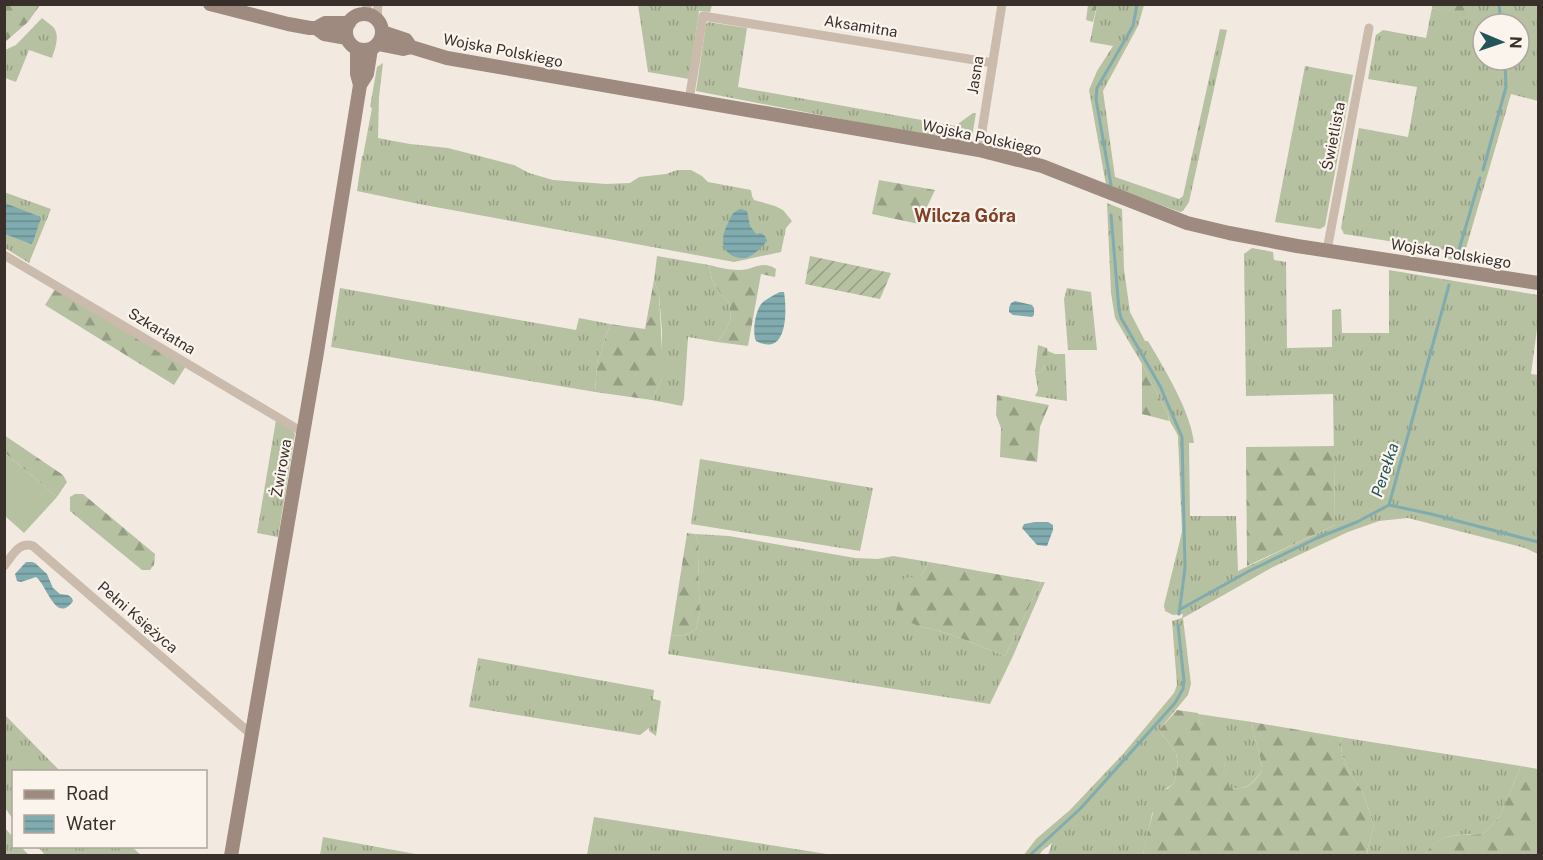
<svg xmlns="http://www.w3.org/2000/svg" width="1543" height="860" viewBox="0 0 1543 860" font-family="'Public Sans',sans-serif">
  <defs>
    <pattern id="grass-tufts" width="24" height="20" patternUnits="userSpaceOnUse" patternTransform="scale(1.5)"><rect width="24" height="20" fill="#b6c1a1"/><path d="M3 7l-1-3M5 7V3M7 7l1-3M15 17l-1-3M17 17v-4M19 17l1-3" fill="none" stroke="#959d83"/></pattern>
    <pattern id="forest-firs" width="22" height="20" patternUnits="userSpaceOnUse" patternTransform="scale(1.5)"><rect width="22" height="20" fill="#b6c1a1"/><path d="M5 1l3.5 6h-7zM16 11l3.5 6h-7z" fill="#959d83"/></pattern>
    <pattern id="garden-furrows" width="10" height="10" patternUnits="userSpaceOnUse" patternTransform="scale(1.5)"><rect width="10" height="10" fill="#b6c1a1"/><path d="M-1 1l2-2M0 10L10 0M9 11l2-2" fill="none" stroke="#959d83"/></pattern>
    <pattern id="water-rules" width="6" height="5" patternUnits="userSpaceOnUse" patternTransform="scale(1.5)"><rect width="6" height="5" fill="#80acaf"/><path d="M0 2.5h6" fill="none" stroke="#6a8c8f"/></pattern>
  </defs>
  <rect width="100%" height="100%" fill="#f2eae1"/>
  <path fill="url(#grass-tufts)" fill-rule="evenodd" d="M638 5H712L710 12 699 11 689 79 648 72Z
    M1097 5H1144L1138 26 1103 91 1115 177 1179 199 1183 196 1220 29 1227 30 1189 202 1183 211 1180 212 1106 185 1089 90 1097 71 1113 46 1090 42Z
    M1465 5H1538V101L1511 94 1462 262 1448 259 1445 250 1344 234 1341 228 1359 128 1408 137 1417 87 1368 79 1376 35 1383 30 1426 38 1432 8 1467 15ZM1483 24H1519V60H1483Z
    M42 18C45 21 51 24 54 28 60 36 55 49 52 58L29 50 16 82 5 78V50L16 45Z
    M708 22 747 28 738 87 955 126 973 113H976L972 137 970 139 966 140 934 135V137L696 91 706 24Z
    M383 63 379 97 378 138 410 144 448 148 514 165 529 173 553 180 606 184 630 183 639 177 666 174 677 170H691L702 176 708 182 751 190 752 196 754 200 775 206 783 210 792 221 786 228 781 252 734 262 419 204 357 191 362 156H363L372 108 370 107 377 67Z
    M1305 66 1353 75 1325 226 1320 229 1275 222Z
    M4 192 51 209 29 263 5 248Z
    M1107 203 1122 209 1124 269 1130 312 1145 341H1148C1165 370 1190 410 1194 443H1189L1190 516H1236L1238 571 1335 525 1333 394 1246 396 1244 254 1252 248 1273 252 1274 260 1286 262 1287 348 1332 347V310L1341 309 1342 333H1389V270L1538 295V322L1531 374 1538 375V554L1525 548 1408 518 1379 521 1348 532 1273 567 1183 618 1191 684 1188 695 1159 730 1176 753 1178 764 1176 775 1173 784 1167 788 1152 814 1143 855H1048L1052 843 1043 850 1039 855 1023 856 1036 839 1070 810 1123 754 1174 693 1177 685 1172 621 1182 618 1183 614 1173 615 1165 611 1164 605 1182 532 1178 436C1175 428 1169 423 1168 415L1142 364 1115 318 1111 293Z
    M657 256 709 265 712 280 720 293 729 303 731 319 726 330 717 342 688 337 684 399 682 406 652 400 662 378V332L659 294 654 280Z
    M340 288 576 330 579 318 610 324 597 363 595 392 331 347Z
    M1067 288 1091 292 1097 350H1068L1064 299Z
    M1048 351 1055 354H1065L1067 401 1035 396 1038 390 1035 372 1041 373 1044 367Z
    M276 420 292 430 295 434 278 537 257 533Z
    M700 459 873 488 860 551 691 524Z
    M695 534 729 536 855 558 878 559 893 556 929 562 921 576 918 626 950 634 1005 656 1041 582H1045L1013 656 990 704 668 654 671 635 684 636 696 629 700 611 699 593 698 554 699 543Z
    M478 658 654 690 653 699 661 701 656 736 649 731V728L640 735 469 707Z
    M4 714 60 771 14 772 13 819 5 808Z
    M1198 714 1252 722C1253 739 1262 754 1262 771 1249 786 1250 789 1229 788 1223 763 1224 738 1200 723Z
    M1340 737 1521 766 1500 816 1483 834C1458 835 1439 832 1425 855H1367L1368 847 1374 826 1363 792 1350 774 1342 754Z
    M594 817 833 855H587Z
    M4 827 13 837 14 846 21 847 29 855H5Z
    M323 837 421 855H320Z
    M38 847H132L141 855H45Z"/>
  <path fill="url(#forest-firs)" d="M5 4 40 5 28 22 5 42Z
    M1465 4 1469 9 1467 16 1432 8V5Z
    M1088 5H1097L1093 22 1086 20Z
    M879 180 935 190 919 224 872 214Z
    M709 265C718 267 728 270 738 270 753 271 761 259 776 269L775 277 761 274 748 346 717 342 726 330 731 319 729 303 720 293 712 280Z
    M654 280 659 294 662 351V378L652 400 595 392 597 363 610 324 645 329Z
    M55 289 186 366 174 385 45 305Z
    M1038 345 1047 348C1049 355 1045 366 1041 373L1035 372Z
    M1142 364 1168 415 1169 421 1142 414Z
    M997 395 1049 405 1040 427 1037 462 1000 457 1001 428 996 415Z
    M4 435 63 475 67 482 57 497 5 453Z
    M1334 446 1335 525 1247 566 1246 447Z
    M75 494H83L155 554 154 565 150 570H142L70 511V497Z
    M687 533 695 534 699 543 698 554 699 593 700 611 696 629 684 636 671 635Z
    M929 562 1041 582 1005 656 950 634 918 626 895 615 904 578 921 576Z
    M1177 710 1198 713 1200 723C1206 727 1212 730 1216 736 1223 746 1225 774 1230 788 1250 789 1250 786 1262 771 1262 754 1253 739 1252 722L1340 737 1342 754 1350 774 1363 792 1374 826 1368 847 1367 855H1143L1147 835 1157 798 1173 784 1176 775 1178 764 1176 753 1159 730Z
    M1521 766 1538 769V855H1425C1439 831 1458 836 1483 834L1500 816Z"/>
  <path fill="url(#garden-furrows)" d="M810 256 891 273 880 299 805 284Z"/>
  <path fill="#b6c1a1" d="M5 453 57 497 24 533 5 516Z"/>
  <path fill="url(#water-rules)" d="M5 203 38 216 41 218 33 242 31 244 5 234Z
    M741 209 747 211 750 226 756 234 761 233 765 236 767 241C762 247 752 257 745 258 733 259 722 252 723 239 723 233 726 227 729 221 731 215 734 211 741 209Z
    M780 292H784C787 310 788 358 756 341 752 333 755 309 763 302 767 299 775 294 780 292Z
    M1015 301 1032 305 1034 308V315L1032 317 1013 315 1009 312V308L1011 303Z
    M1035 522H1048L1053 525V530L1047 546 1037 545 1022 528 1024 524Z
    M26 562H32L35 563 47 574 53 588 60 594 68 595 72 598 73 601C56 625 47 585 36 577L21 582 17 581 15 574Z"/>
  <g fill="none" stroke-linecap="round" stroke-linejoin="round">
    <path stroke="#80acaf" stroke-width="3" d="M1499 4 1501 24
      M1483 170 1506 87 1505 60
      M1111 185 1096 99 1097 88 1133 26 1137 4
      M1111 215 1119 310 1121 318 1160 386 1182 437 1185 568 1179 614
      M1456 260 1480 178
      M1389 505 1431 514 1538 542
      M1179 610 1249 571 1317 538 1357 522 1389 505 1449 285
      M1029 856 1081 808 1175 703 1183 689 1184 681 1178 625"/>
    <path stroke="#cbbbac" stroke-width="9" d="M364 14 368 4
      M377 20 378 4
      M689 100 703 16 993 63
      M979 150 1002 4
      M1327 250 1369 28
      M4 255 304 433
      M4 566C12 556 19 541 33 546L252 735"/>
    <path stroke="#9e8a7e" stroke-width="14" d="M210 4 288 24 310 28H316L325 23H349
      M346 32a18 18 0 1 1 36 0a18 18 0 1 1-36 0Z
      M316 28 324 34 347 38
      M382 32 406 40 411 47
      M378 44 403 49 411 47 447 58 979 150 1042 166 1187 223 1229 233 1297 246 1538 283
      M357 49V74L360 85
      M231 856 317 352 360 85 367 74 371 49"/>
  </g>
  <g text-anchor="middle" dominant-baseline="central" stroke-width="4.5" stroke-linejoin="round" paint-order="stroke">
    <g font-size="15" fill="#39302b" stroke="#faf4ed">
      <text transform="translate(861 26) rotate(9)">Aksamitna</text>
      <text transform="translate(503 50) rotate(11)">Wojska Polskiego</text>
      <text transform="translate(975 75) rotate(-81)">Jasna</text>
      <text transform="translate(1333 136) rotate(-79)">Świetlista</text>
      <text transform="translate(982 137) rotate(12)">Wojska Polskiego</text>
      <text transform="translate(1451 253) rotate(9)">Wojska Polskiego</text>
      <text transform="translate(162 331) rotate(31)">Szkarłatna</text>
      <text transform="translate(281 468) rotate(-80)">Żwirowa</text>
      <text transform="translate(138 617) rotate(41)">Pełni Księżyca</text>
    </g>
    <g font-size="16" font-style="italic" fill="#225559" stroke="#faf4ed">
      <text transform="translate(1385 470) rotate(-72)">Perełka</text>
    </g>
    <g font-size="18" font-weight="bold" fill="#853f27" stroke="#faf4ed">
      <text x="965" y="215">Wilcza Góra</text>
    </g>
  </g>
  <rect width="1543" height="860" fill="none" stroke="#39302b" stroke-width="12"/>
  <rect x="12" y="770" width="195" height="78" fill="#faf4ed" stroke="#ada69f" stroke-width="1.5"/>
  <rect x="24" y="790" width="30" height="9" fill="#9e8a7e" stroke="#ada69f" stroke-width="1.5"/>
  <text x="66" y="800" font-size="18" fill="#39302b">Road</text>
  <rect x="24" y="815" width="30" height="18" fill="url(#water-rules)" stroke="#ada69f" stroke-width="1.5"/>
  <text x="66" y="830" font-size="18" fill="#39302b">Water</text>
  <g transform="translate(1501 42) rotate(92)"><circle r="28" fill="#faf4ed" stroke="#ada69f" stroke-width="1.5"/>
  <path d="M0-4.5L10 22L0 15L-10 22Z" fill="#225559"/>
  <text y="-9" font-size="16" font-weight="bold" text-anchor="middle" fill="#39302b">N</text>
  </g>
</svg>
